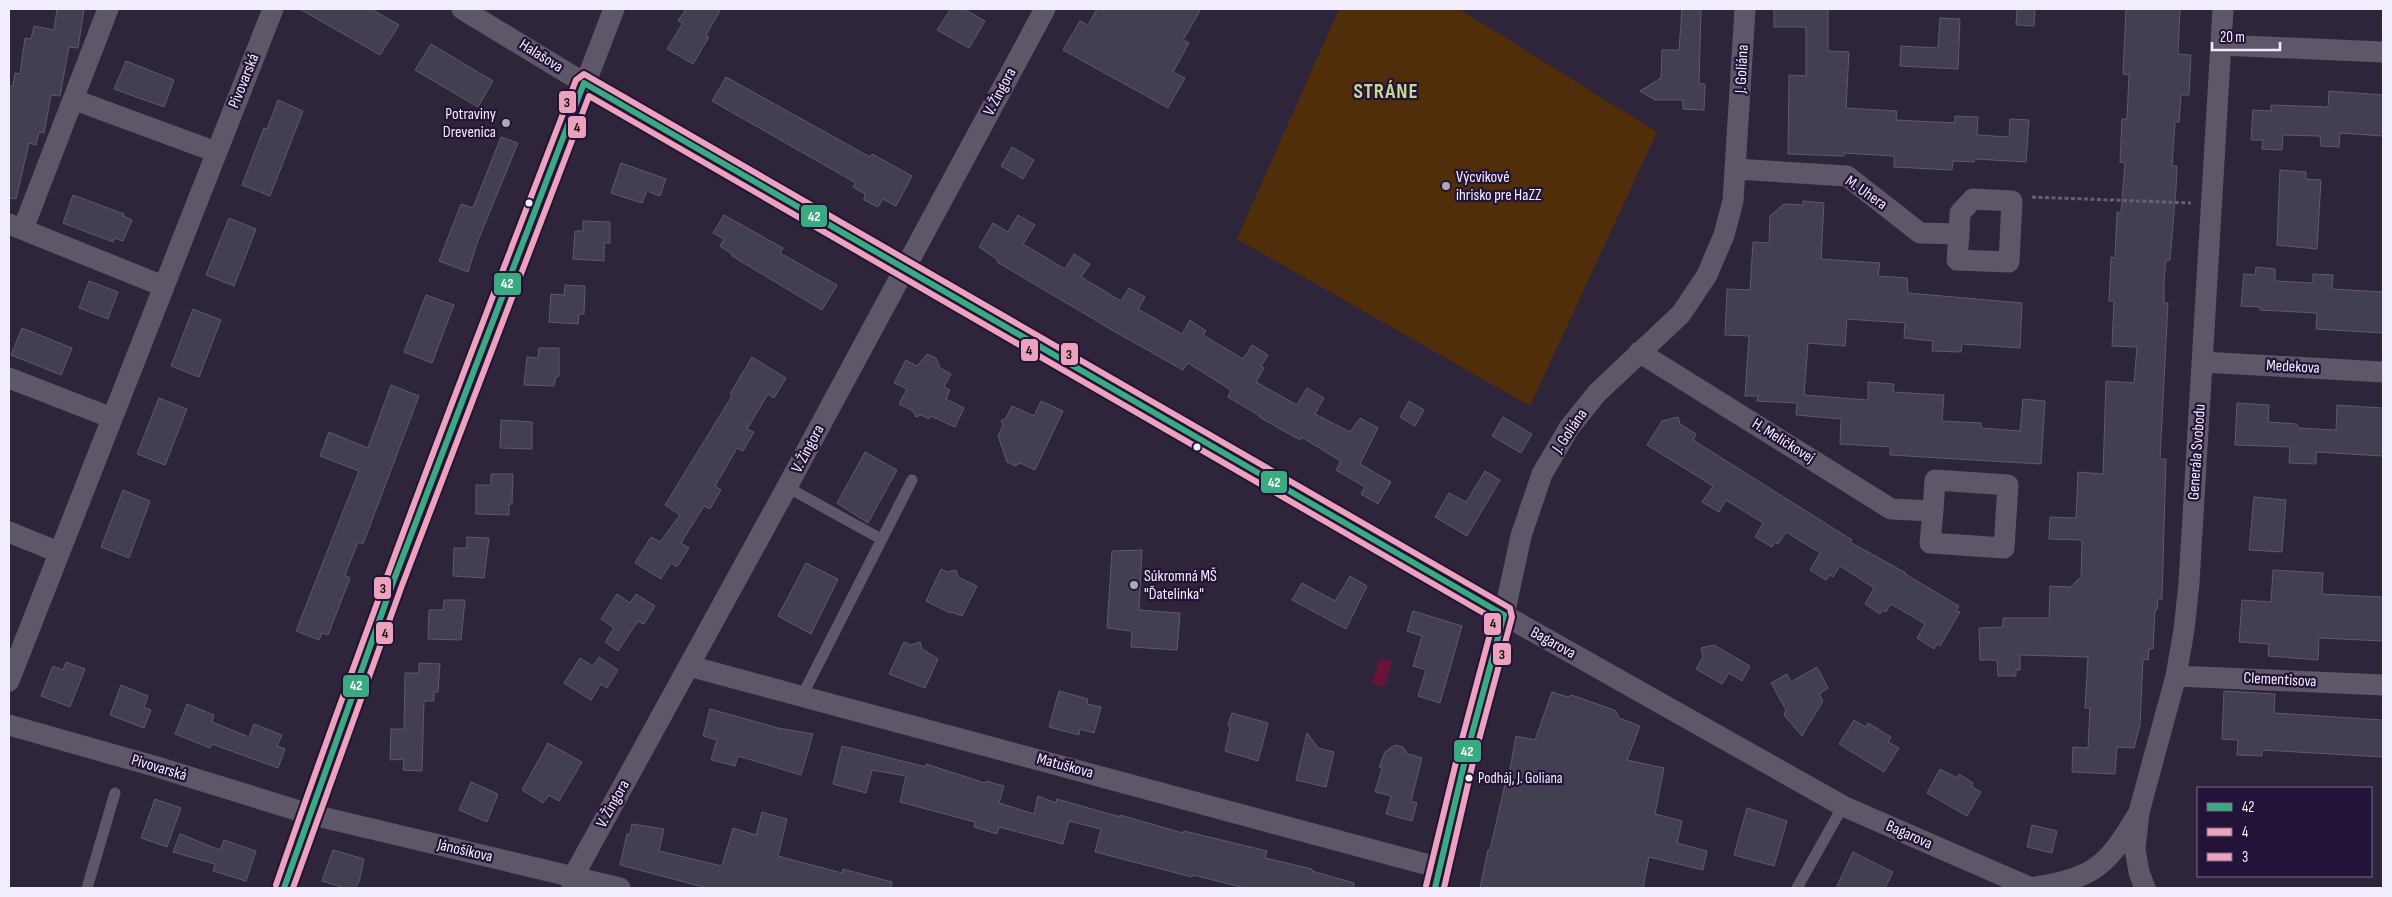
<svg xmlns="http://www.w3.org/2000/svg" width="2392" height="897" viewBox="0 0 2392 897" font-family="'Sofia Sans Condensed',sans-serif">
  <rect width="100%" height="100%" fill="#2f253b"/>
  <path fill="#512e0a" d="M1339 9H1459L1657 132 1530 406 1237 239Z"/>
  <path fill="#6a1238" d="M1380 658 1392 662 1384 687 1372 684Z"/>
  <path fill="#423f50" stroke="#5e596c" d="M57 9H84L78 48 69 47 60 96 51 95 44 133 39 132 36 145 29 143 16 199 9 198V86H13L15 73 20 74 25 38 31 39 34 26 54 30Z
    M300 9H371L399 25 380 55Z
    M686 9H721L706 35 709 37 693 64 667 49 683 23 678 21Z
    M951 9H964L985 21 969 48 937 30Z
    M1097 9H1201L1183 40 1189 43 1173 72 1185 78 1168 108 1063 50 1080 21 1088 25Z
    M1682 9H1701L1699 84H1705L1704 110 1683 109V100H1655L1640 91 1661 78 1662 50H1679Z
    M1774 9H1828V51L1849 52 1846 108 1897 111 1896 120 1955 123V116L1978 117 1977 135 2009 137 2010 119 2029 120 2026 162 1975 159 1974 162 1953 161 1952 170 1894 167V156L1844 153V156L1788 154 1789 75 1806 76V27H1774Z
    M2017 9H2035L2034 26 2016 25Z
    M2126 9H2180L2178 54 2191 55 2189 95H2181L2179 122H2175L2172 166H2177L2176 189 2170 260H2166L2164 281V303H2168L2160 459H2166L2162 599H2158L2157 610H2155L2153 649H2149L2148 660 2143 659 2140 725 2134 748 2117 747 2115 774 2072 772 2073 747 2088 748 2090 708H2085L2088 657 2020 655V670H2016V676H1998L1997 660H1980L1979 628 2003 627V618H2049L2050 586 2070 587 2081 577 2082 542 2081 540 2049 539 2050 517 2076 518 2078 472 2103 474 2106 381 2134 383 2137 347 2112 346 2114 301H2109L2111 257 2115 258 2117 212 2121 213 2125 163 2120 162 2122 119H2127L2129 75 2123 74Z
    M1940 18 1960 19 1958 69 1900 66 1901 46 1938 48Z
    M431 44 493 81 478 107 415 70Z
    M126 61 174 80 164 107 114 89Z
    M726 77 870 157 872 154 912 176 896 206 883 199 878 207 864 200 865 194 853 187 856 183 712 101Z
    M2329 91 2383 95V136L2340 133 2339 147 2321 146 2320 136 2283 135 2282 150 2262 149 2263 140H2251L2253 110 2271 111V105L2328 107Z
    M278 100 303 111 270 196 242 185 264 128 267 129Z
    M501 137 518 143 477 243 468 272 439 261 461 204 473 208Z
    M1012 147 1034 160 1023 179 1001 166Z
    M621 163 666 179 660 196 647 191 642 203 611 193Z
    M2280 170 2306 172V179L2321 180 2317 249 2277 245Z
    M73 195 124 214 123 216 132 220 123 241 114 238 113 242 63 223Z
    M1803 201 1824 203 1821 259 1880 263 1878 276 1907 278 1908 293 2022 303 2020 348 1962 344 1961 352 1932 351 1933 341 1904 338 1905 323 1847 319 1845 346 1808 343 1804 395 1868 400V382L1894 384 1893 392 1944 395 1942 421 1981 423V428L2020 431 2023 399 2045 401 2041 464 1890 455V447L1840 444 1841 419 1796 415 1797 403 1757 401 1758 396H1745L1749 336 1725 335 1727 289 1750 290 1753 242 1769 243 1770 216 1784 204 1803 205Z
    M724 215 783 248 780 253 837 285 822 310 732 256V254L720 246 724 239 713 233Z
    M1018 215 1035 225 1023 244 1065 269 1074 254 1090 264 1081 277 1121 301 1129 288 1145 297 1138 309 1182 334 1190 320 1206 331 1203 335 1243 359 1252 345 1268 355 1261 366 1264 368 1256 382 1297 405 1307 388 1324 398 1315 414 1350 432 1360 418 1378 428 1360 464 1391 482 1378 504 1361 494 1365 487 1336 470 1341 461 1301 437 1300 440 1259 417 1260 416 1228 397 1231 390 1188 363 1183 370 1112 330 997 262 998 260 979 247 993 223 1008 232Z
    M229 218 256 229 234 286 206 275Z
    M583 221 610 222V243H604V261L573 259 575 231H583Z
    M2256 267 2275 269V281L2313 283V274L2333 275 2332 289 2383 292V333L2316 329 2317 313 2260 310V307L2241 306 2244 274 2255 275Z
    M89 281 118 292 108 319 79 308Z
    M565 285 585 286 584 314H579L578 324 549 322 551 294 564 295Z
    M426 295 454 305 432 363 404 352Z
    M193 309 221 320 199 377 171 366Z
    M22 328 72 348 61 375 11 355Z
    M539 348H559V376L556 377 554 386 524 385 527 357 538 358Z
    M927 354 936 358 940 368 951 374 944 387 950 390 946 399 964 408 955 427 931 416 929 419 921 415 916 417 913 411 899 404 907 389 894 383 906 360 917 366Z
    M752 357 786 378 774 398 768 394 747 429 754 432 743 451 737 448 715 486 721 490 710 509 704 506 681 543 689 548 677 567 671 563 661 579 635 563 651 537 660 542 680 515 665 505 732 396 730 394Z
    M391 385 419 396 363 544 358 542 345 575 350 578 328 635 322 633 319 640 296 631 359 471 320 456 329 432 368 448Z
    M159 398 187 409 165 465 137 454Z
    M1041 401 1063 411 1035 470 1020 463 1016 466 1007 462 998 436 1003 425 1001 421 1006 418 1012 406 1034 416Z
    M1409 401 1424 410 1415 426 1400 417Z
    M2237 403 2269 405 2268 422 2296 424 2299 428 2336 430 2337 405 2383 408V456L2316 452V464L2289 463 2290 447 2235 445Z
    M1503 417 1532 434 1521 453 1492 436Z
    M1678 417 1680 424 1696 434 1693 440 1852 540 1850 542 1906 573 1905 574 1959 606 1956 611 1960 612 1940 646 1937 644 1934 649 1917 638 1925 624 1891 604 1886 612 1883 610 1880 614 1865 604 1874 588 1840 566 1833 577 1830 575 1826 580 1810 570 1820 553 1786 532 1778 544 1775 542 1772 547 1755 537 1763 523 1726 500 1719 512 1702 502 1713 486 1647 445 1662 421Z
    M501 420 532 422V449L500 448Z
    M865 452 897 470 868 523 837 503Z
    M1485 471 1500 480 1467 536 1435 517 1449 493 1466 502Z
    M491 474H513L512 504H509V515L476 514V485H491Z
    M123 490 150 501 129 558 101 547Z
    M2254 497 2286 500 2282 552 2249 550Z
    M467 537 489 538 484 578 453 576 454 548H467Z
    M1142 550 1139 610 1180 613 1177 650 1131 647 1132 631 1107 628 1112 551Z
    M806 563 838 579 811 634 778 616Z
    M941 569 948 572 956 570 958 577 977 586 962 616 951 612 950 613 926 601Z
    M2273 570 2323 573 2322 594 2383 597V641L2319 638 2318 660 2268 656 2269 644 2239 642 2242 600 2271 602Z
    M1350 576 1367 586 1346 629 1292 600 1302 583 1335 601Z
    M617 594 630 603 636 594 655 606 644 624 638 621 618 651 605 642 614 628 601 619Z
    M444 600H465L461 640 428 639 429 610H443Z
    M1413 611 1462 626 1440 703 1418 696 1426 670 1413 666 1422 636 1407 631Z
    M904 642 911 645 920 642 922 649 938 659 925 688 889 674Z
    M1714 645 1750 666 1742 681 1729 673 1722 684 1696 669 1703 657 1701 648Z
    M599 657 618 670 607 688 601 684 591 700 564 683 580 658 593 666Z
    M66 662 85 669 70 707 41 696 53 666 63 670Z
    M419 663 440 664 438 692H434V701H424L422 771 403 770 404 759 390 760 391 729H404L405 673H419Z
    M1817 667 1828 688 1819 694 1823 701 1802 736 1784 715 1786 710 1771 683 1787 674 1791 682Z
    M121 685 148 696 144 707 151 710 144 728 110 715Z
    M1059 691 1088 699 1087 704 1101 707 1094 733 1080 729 1079 735 1049 727Z
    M2224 691 2275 694 2274 713 2383 720V757L2262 750V756L2237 755 2238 740 2222 739Z
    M1552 692 1568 697 1572 695 1600 705 1616 711 1619 718 1640 726 1627 760 1664 768 1655 814 1682 821 1677 843 1707 851 1703 870 1649 857 1643 888H1480L1488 850H1490L1506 780H1508L1516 736 1535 740Z
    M187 704 214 715 212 722 249 737 254 724 282 735 277 746 285 749 278 768 212 744 210 748 175 734Z
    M710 709 778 728 813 734 801 775 738 756 735 766 711 760 717 740 703 736Z
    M1232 713 1268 723 1258 761 1225 751 1230 729 1228 725Z
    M1854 720 1866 727 1868 723 1891 737 1888 742 1899 748 1884 772 1839 744Z
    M1307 733 1318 748 1334 752 1326 787 1296 780Z
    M548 743 582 762 559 801 549 795 543 803 522 790Z
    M1395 745 1403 747 1408 754 1422 758 1411 801 1417 803 1412 821 1386 814 1391 796 1375 792 1382 768 1379 767 1385 752Z
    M842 746 926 767V764L985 783 986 781 1004 786 999 803 1034 814 1038 796 1056 803 1057 799 1120 817V815L1183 833 1184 831 1267 851 1265 858 1312 869V871L1354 883V888H1245L1193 875 1192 877 1095 852 1101 829 1069 821 1063 844 999 827 997 834 974 827 975 822 900 802 906 776 872 770 866 793 833 784Z
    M1940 769 1957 778 1959 774 1973 783 1971 786 1981 792 1967 816 1927 793Z
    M471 782 498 794 487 822 459 810Z
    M155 799 181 808 167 847 141 838Z
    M1747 808 1787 821 1774 866 1734 855Z
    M762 812 787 819 778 856 842 873 843 869 892 882 891 888H707L620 865 627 834H630L632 824 664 829 659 851 722 866 733 828 756 835Z
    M2032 825 2057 831 2052 853 2027 847Z
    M180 834 220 850 224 840 256 851 246 881 213 871 215 864 173 852Z
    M333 850 364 859 359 882 355 888H345L322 881Z
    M1853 852 1893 872 1885 888H1836Z"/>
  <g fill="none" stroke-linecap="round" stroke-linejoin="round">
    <path stroke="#66606f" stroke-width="3" stroke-dasharray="4 2.5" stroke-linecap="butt" d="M2032 197 2191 203"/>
    <path stroke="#5e5767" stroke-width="11" d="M787 487 881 539
      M802 696 912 480
      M87 888 115 793
      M1797 888 1843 806"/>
    <path stroke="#5e5767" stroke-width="21" d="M462 9 584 83 1504 615 1843 806 2031 888
      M2221 45 2383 52
      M75 100 216 152
      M1736 169 1847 176 1920 233 1959 234 1960 213 1973 199 2012 201 2009 262 1957 260 1959 234
      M9 224 163 286
      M23 229 108 9
      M1639 352 1891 509 1933 511 1935 480 2008 485 2004 548 1930 543 1933 511
      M2202 362 2383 372
      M9 378 112 418
      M9 532 58 552
      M689 666 1440 868
      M2176 676 2383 685
      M9 681 273 9
      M9 725 154 766 309 814 620 888
      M284 888 309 814 445 448 614 9
      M572 888 573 877 787 487 1045 9
      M1435 888 1466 756 1504 615 1521 536 1542 474 1569 428 1597 393 1681 314 1707 275 1724 235 1733 201 1745 9
      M2030 888C2091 878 2105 870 2136 817
      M2145 888 2139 872 2135 849 2139 812 2176 676 2184 630 2189 583 2223 9"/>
    <defs>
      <path id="bus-1" d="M584 83 1504 615
        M284 888 392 585 584 83
        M1435 888 1466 756 1504 615"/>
      <path id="bus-2" d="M293 888 401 588 589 96 1494 619 1458 754 1426 886"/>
      <path id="bus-3" d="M276 885C370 614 473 347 576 80L584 74 1510 608 1512 617 1474 758 1444 888"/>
    </defs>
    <use href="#bus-1" stroke="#241338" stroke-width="10"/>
    <use href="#bus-2" stroke="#241338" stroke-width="10"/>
    <use href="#bus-3" stroke="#241338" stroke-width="10"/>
    <use href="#bus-1" stroke="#3aab80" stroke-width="6"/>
    <use href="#bus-2" stroke="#eca2bc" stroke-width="6"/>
    <use href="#bus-3" stroke="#eca2bc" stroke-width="6"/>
  </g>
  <g fill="#aea7b8" stroke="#241338" stroke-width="2">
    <circle cx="506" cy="123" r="5"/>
    <circle cx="1446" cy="186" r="5"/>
    <circle cx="1134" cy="585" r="5"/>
  </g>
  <g fill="#f2edfc" stroke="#241338" stroke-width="2">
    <circle cx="529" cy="203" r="4.5"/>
    <circle cx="1197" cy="447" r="4.5"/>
    <circle cx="1469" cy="778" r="4.5"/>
  </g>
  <g text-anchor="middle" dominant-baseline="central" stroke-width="4.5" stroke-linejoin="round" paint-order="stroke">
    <g font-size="15" fill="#f2edfc" stroke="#241338" text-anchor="start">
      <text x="1478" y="778">Podháj, J. Goliana</text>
    </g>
    <g font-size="16" fill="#f2edfc" stroke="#241338">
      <text transform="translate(541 56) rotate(32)">Halašova</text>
      <text transform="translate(1742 69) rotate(-87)">J. Goliána</text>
      <text transform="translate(244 81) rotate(-68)">Pivovarská</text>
      <text transform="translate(1000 92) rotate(-62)">V. Žingora</text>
      <text transform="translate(1866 193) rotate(35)">M. Uhera</text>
      <text transform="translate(2293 367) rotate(3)">Medekova</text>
      <text transform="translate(1570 431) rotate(-56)">J. Goliána</text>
      <text transform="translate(1783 441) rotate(32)">H. Meličkovej</text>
      <text transform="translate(808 449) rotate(-62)">V. Žingora</text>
      <text transform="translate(2197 452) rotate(-86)">Generála Svobodu</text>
      <text transform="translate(1553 643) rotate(29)">Bagarova</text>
      <text transform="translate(2280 680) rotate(3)">Clementisova</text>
      <text transform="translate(1065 766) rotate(15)">Matuškova</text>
      <text transform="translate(159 768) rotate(17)">Pivovarská</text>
      <text transform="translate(613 804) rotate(-61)">V. Žingora</text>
      <text transform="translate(1909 835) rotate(24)">Bagarova</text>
      <text transform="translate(465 851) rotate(13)">Jánošíkova</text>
    </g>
    <g font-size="16" fill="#f2edfc" stroke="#241338" text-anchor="start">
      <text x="496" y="114" text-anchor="end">Potraviny<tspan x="496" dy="18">Drevenica</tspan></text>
      <text x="1456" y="177">Výcvikové<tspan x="1456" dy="18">ihrisko pre HaZZ</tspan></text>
      <text x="1144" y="576">Súkromná MŠ<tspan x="1144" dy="18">"Ďatelinka"</tspan></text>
    </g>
    <g font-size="21" font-weight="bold" letter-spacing="1" fill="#c4da8f" stroke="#241338">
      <text x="1386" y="91">STRÁNE</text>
    </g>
  </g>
  <g stroke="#241338" stroke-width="2">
    <rect x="558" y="90" width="19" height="24" rx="5" fill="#eca2bc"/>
    <rect x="567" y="115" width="20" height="24" rx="5" fill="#eca2bc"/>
    <rect x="800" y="204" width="28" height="24" rx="5" fill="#3aab80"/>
    <rect x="493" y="272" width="29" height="24" rx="5" fill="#3aab80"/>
    <rect x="1020" y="338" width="19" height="24" rx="5" fill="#eca2bc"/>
    <rect x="1060" y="342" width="19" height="24" rx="5" fill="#eca2bc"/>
    <rect x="1260" y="470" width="28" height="24" rx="5" fill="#3aab80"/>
    <rect x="373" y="576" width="19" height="24" rx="5" fill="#eca2bc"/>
    <rect x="1483" y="612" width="19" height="24" rx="5" fill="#eca2bc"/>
    <rect x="375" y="621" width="19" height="24" rx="5" fill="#eca2bc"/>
    <rect x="1492" y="642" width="20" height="24" rx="5" fill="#eca2bc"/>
    <rect x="342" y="674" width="28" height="24" rx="5" fill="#3aab80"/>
    <rect x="1453" y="739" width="29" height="24" rx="5" fill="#3aab80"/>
  </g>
  <g font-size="14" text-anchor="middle" font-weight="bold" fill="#fff">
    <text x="814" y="221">42</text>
    <text x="507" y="288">42</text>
    <text x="1274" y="487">42</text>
    <text x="356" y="690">42</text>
    <text x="1467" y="756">42</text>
  </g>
  <g font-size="14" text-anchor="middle" font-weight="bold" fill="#111">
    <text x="567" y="107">3</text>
    <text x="577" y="132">4</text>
    <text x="1029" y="355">4</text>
    <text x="1069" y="359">3</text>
    <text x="383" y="593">3</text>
    <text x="1493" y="628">4</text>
    <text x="385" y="638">4</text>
    <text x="1502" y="659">3</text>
  </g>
  <rect width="2392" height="897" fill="none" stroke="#f2edfc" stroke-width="20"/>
  <rect x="2197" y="787" width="175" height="90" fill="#241338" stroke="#766a86"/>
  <rect x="2207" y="803" width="25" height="8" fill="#3aab80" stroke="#766a86"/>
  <text x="2242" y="812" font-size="15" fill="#f2edfc">42</text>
  <rect x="2207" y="828" width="25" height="8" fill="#eca2bc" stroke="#766a86"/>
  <text x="2242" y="837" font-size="15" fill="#f2edfc">4</text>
  <rect x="2207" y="853" width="25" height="8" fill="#eca2bc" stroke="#766a86"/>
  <text x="2242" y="862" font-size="15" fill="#f2edfc">3</text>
  <path d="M2212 42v8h68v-8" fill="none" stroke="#f2edfc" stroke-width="2.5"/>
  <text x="2220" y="42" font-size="15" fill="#f2edfc" stroke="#241338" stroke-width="4" paint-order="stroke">20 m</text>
</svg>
